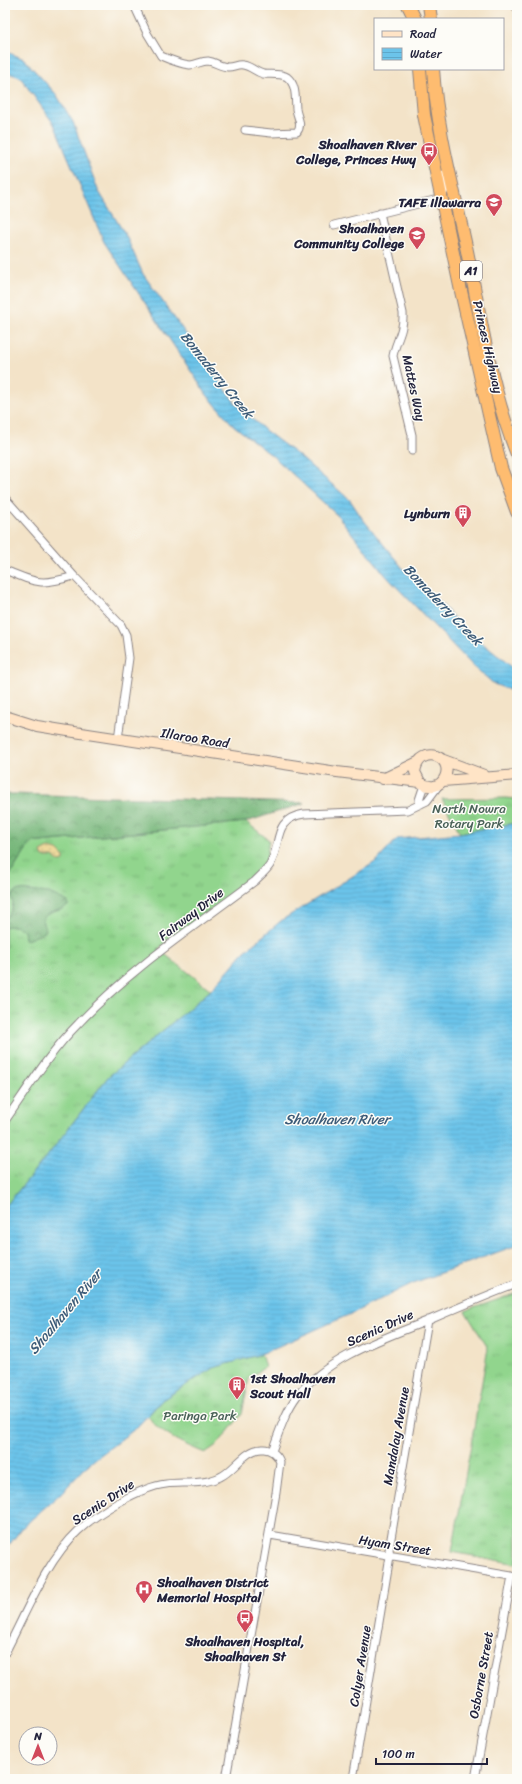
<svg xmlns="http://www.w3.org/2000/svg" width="522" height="1784" viewBox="0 0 522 1784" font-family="Sriracha,sans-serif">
  <defs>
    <pattern id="grass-tufts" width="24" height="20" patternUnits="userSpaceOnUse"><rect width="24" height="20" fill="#91d58d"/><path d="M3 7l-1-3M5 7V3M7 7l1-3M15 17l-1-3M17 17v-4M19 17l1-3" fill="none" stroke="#7db77b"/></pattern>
    <pattern id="forest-crowns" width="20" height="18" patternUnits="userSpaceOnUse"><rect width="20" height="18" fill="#74b678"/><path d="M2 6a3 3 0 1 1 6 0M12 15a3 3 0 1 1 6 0" fill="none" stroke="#5f9464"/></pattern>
    <pattern id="sand-dots" width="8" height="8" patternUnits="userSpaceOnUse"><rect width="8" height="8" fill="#eeda9e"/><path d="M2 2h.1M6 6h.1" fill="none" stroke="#ccbb89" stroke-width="1.8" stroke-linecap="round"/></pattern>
    <pattern id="water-rules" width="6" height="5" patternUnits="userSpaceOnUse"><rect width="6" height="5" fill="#6cc4ea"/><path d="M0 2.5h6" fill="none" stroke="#5da8ca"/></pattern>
  </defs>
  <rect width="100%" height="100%" fill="#fdfcf7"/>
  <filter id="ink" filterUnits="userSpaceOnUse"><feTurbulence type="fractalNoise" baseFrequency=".025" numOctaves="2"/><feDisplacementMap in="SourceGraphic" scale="8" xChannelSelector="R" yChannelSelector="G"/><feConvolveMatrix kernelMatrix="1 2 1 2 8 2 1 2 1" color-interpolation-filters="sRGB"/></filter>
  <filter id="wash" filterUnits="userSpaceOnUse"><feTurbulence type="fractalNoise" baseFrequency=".012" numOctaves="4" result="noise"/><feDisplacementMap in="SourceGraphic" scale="16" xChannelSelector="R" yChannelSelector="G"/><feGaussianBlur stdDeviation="0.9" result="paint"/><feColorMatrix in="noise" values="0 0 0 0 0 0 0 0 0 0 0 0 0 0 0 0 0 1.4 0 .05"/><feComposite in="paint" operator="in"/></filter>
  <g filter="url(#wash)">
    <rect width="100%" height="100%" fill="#f3e3c8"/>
    <path fill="url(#grass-tufts)" stroke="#5a7c64" d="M506 798 517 799V823L460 833 442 799Z
      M246 822 269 840 266 864 253 879 158 949 211 990 108 1077 48 1155 5 1207V883L30 843Z
      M517 1293V1564L452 1552 488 1348 465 1311Z
      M261 1354 265 1367 249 1378 242 1414 218 1444 205 1453C184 1444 160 1435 148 1416L162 1400 213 1368Z"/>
    <path fill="url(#forest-crowns)" stroke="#4b6c5a" d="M5 794H14L305 803 246 822 30 843 5 883Z
      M19 890 49 893 68 902V906C59 912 49 911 43 918V924L46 929 45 932 27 940 25 939 24 931C18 926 13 925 5 927V919C12 912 15 906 11 896L15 892Z"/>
    <path fill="url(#sand-dots)" stroke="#887e6c" d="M49 848 57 850 64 857V861L60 862 53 857H43L41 852Z"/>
    <path fill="url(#water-rules)" stroke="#477392" d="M5 51 24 59 56 94 73 122 98 190 126 236 143 274 236 404 266 431 299 456 350 500 362 518 405 571 436 598 461 626 512 667 517 669V693L494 684 472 665 387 577 338 516 275 458 233 425 207 395 104 242 54 124 20 77 5 72Z
      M517 823V1245L413 1283 355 1312 261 1354 213 1368 162 1400 136 1428 90 1463 61 1493 23 1527 5 1550V1207L48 1155 108 1077 211 990 244 952 282 920 377 861 397 839 460 833Z"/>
  </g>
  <g filter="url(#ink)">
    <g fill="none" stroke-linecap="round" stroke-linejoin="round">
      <defs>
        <path id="street" d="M134 5 147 33 161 56C168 59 182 64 190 65 196 65 201 61 208 61 215 62 221 67 228 67 234 67 237 64 243 65 251 66 255 72 263 74 270 75 280 73 287 77 297 85 295 98 296 109 297 117 303 124 297 132L271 133 245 130
          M380 213 403 313C404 332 396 340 393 356L412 435V451
          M334 225 442 198 446 187 444 174
          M5 498 74 576 121 625 126 635 129 658 118 739
          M5 570C36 583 41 586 74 576
          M421 804 419 800 424 785
          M5 1121C28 1088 49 1053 78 1024 130 969 194 927 255 881 260 876 266 871 270 865 282 843 272 819 304 814L408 810 427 801 439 785
          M272 1451C279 1433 285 1412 297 1396 328 1357 382 1339 427 1321 457 1308 487 1295 517 1284
          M270 1535 517 1577
          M5 1653C26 1613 46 1561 78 1531 97 1513 140 1487 166 1484 183 1482 204 1485 220 1477 234 1471 245 1449 262 1449 270 1448 278 1455 280 1462L276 1493 226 1779
          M353 1779 390 1556 389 1550 428 1320
          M475 1779 512 1576"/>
        <path id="secondary" d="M516 5 517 6
          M5 716 37 726 68 731 337 772 420 782C442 798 458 764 436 756 432 755 428 755 424 757 418 760 416 766 415 772L420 782
          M441 759 484 775
          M383 779 418 762
          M443 781 517 775"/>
        <path id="highway" d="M408 5 415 19
          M429 5 431 19
          M420 69 424 115 461 291 501 468 517 512
          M433 69C437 131 454 190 467 251 481 319 491 390 517 454"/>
      </defs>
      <use href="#street" stroke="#8a8282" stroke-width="9"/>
      <use href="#secondary" stroke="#8a8282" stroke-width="12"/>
      <use href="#highway" stroke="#8a8282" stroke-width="14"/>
      <use href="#street" stroke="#fff" stroke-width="7"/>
      <use href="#secondary" stroke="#ffe4c6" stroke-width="10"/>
      <use href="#highway" stroke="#febc70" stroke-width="12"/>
    </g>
  </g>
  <defs>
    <symbol id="bus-pin" viewBox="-11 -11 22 30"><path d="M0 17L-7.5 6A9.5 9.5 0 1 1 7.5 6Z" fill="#d1495b" stroke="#fdfcf7"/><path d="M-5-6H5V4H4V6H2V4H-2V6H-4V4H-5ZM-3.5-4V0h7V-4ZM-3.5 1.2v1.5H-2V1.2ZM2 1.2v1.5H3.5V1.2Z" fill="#fff"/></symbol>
    <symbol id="university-pin" viewBox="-11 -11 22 30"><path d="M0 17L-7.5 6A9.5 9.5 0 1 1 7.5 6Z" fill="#d1495b" stroke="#fdfcf7"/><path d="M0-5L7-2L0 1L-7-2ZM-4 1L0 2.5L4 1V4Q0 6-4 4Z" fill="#fff"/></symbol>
    <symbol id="building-pin" viewBox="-11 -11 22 30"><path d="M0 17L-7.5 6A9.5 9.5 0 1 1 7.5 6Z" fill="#d1495b" stroke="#fdfcf7"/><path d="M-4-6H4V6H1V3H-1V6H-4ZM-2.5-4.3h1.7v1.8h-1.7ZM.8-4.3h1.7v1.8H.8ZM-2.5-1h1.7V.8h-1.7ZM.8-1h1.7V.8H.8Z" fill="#fff"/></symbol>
    <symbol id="hospital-pin" viewBox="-11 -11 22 30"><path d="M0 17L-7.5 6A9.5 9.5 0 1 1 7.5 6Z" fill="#d1495b" stroke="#fdfcf7"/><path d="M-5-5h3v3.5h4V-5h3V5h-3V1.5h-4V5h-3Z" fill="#fff"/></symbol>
  </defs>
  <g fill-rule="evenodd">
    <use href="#bus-pin" x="419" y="141" width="20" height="27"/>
    <use href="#university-pin" x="484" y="192" width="20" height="27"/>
    <use href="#university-pin" x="407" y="225" width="20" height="27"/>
    <use href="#building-pin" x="453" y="503" width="20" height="27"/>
    <use href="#building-pin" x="227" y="1375" width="20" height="27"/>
    <use href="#hospital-pin" x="134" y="1579" width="20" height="27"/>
    <use href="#bus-pin" x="235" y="1608" width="20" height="27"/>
  </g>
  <g text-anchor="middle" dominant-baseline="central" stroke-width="3" stroke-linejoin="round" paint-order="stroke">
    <rect fill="#fdfcf7" stroke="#646373" stroke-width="1" x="460" y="261" width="22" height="20" rx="3"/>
    <g font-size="12" font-weight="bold" fill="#22223b">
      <text x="471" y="271">A1</text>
    </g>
    <g font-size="13" font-weight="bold" fill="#22223b" stroke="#fdfcf7" text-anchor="end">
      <text x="416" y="144">Shoalhaven River<tspan x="416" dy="15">College, Princes Hwy</tspan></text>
      <text x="481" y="202">TAFE Illawarra</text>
      <text x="404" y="228">Shoalhaven<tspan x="404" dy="15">Community College</tspan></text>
      <text x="450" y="513">Lynburn</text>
      <text x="250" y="1378" text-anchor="start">1st Shoalhaven<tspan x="250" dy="15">Scout Hall</tspan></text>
      <text x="157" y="1582" text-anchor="start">Shoalhaven District<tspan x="157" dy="15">Memorial Hospital</tspan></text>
      <text x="245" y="1641" text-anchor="middle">Shoalhaven Hospital,<tspan x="245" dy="15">Shoalhaven St</tspan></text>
    </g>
    <g font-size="13" fill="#22223b" stroke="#fdfcf7">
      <text transform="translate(488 347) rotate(77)">Princes Highway</text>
      <text transform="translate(414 388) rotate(78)">Mattes Way</text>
      <text transform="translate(195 738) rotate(9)">Illaroo Road</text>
      <text transform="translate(191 914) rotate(-37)">Fairway Drive</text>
      <text transform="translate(380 1328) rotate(-24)">Scenic Drive</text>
      <text transform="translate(396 1436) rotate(-80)">Mandalay Avenue</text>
      <text transform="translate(103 1502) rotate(-33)">Scenic Drive</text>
      <text transform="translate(395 1545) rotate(9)">Hyam Street</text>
      <text transform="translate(360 1666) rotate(-81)">Colyer Avenue</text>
      <text transform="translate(481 1675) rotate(-80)">Osborne Street</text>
    </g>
    <g font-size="13" fill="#496158" stroke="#fdfcf7">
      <text x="469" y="808">North Nowra<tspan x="469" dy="15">Rotary Park</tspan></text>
      <text x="200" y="1415">Paringa Park</text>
    </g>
    <g font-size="14" font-style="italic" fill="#3c5b78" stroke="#fdfcf7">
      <text transform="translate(217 375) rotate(51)">Bomaderry Creek</text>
      <text transform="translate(443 605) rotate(46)">Bomaderry Creek</text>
      <text x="337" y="1119">Shoalhaven River</text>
      <text transform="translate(65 1312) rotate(-50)">Shoalhaven River</text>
    </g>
  </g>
  <rect width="522" height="1784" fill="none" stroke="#fdfcf7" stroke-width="20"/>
  <rect x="374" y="18" width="130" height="52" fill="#fdfcf7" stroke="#a5a5ac"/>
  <rect x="382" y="31" width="20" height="6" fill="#ffe4c6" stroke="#a5a5ac"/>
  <text x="410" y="38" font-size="12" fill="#22223b">Road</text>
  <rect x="382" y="48" width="20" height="12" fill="url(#water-rules)" stroke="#a5a5ac"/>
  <text x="410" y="58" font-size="12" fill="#22223b">Water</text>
  <g transform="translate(38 1746)"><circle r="19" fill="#fdfcf7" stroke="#a5a5ac"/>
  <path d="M0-3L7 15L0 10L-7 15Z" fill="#d1495b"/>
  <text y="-6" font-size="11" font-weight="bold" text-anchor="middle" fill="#22223b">N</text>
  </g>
  <path d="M376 1758v6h111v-6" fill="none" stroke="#22223b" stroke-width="2"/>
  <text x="382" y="1758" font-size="12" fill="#22223b" stroke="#fdfcf7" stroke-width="3" paint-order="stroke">100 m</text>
</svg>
